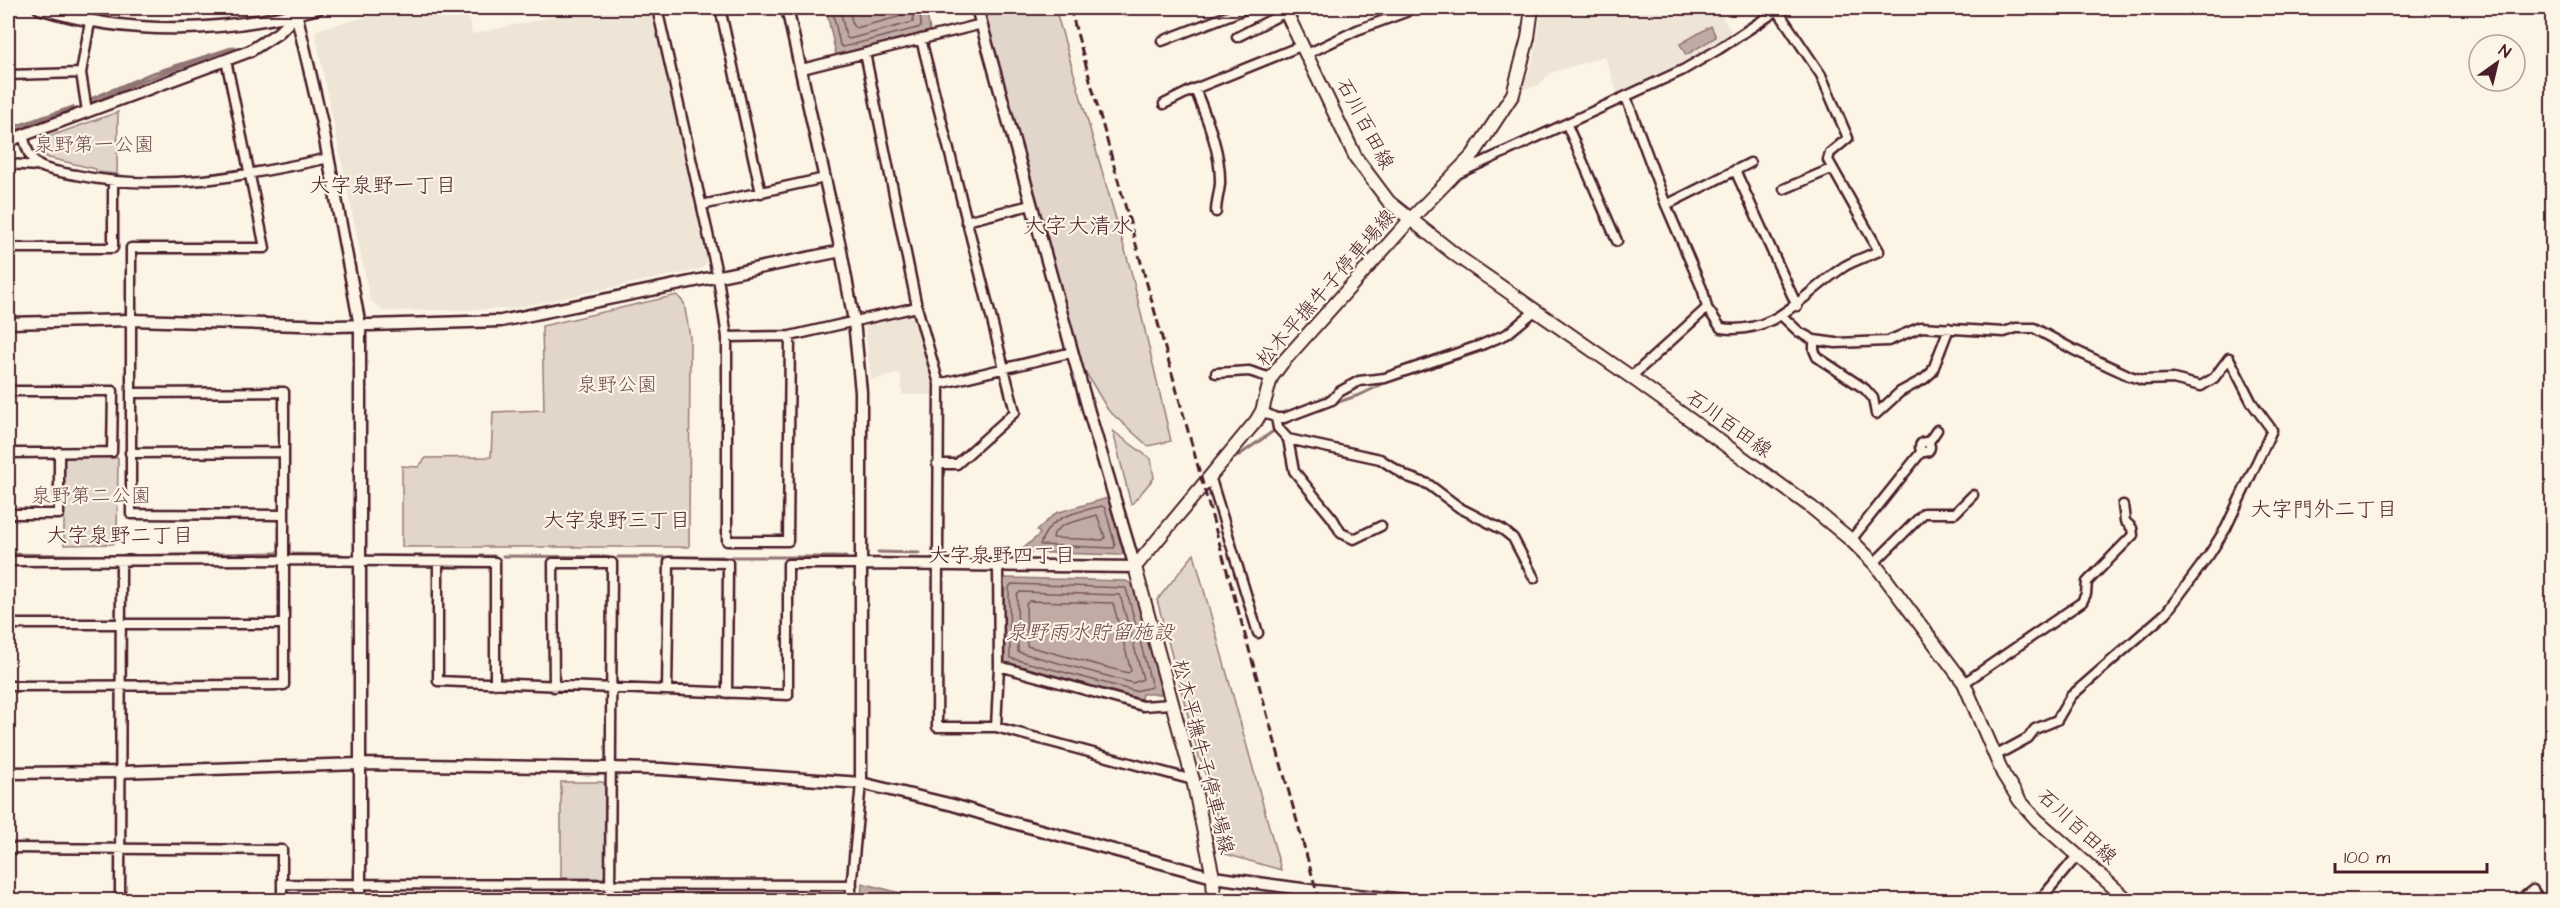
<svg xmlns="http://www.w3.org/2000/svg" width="2560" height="908" viewBox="0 0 2560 908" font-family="'Architects Daughter','Klee One',sans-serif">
  <rect width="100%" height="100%" fill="#fcf5e5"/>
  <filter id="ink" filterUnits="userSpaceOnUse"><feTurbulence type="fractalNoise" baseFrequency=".0167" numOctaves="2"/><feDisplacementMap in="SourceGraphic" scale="12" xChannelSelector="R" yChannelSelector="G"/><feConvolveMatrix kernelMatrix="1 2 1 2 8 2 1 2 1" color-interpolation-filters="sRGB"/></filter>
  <g filter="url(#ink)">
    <path fill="#eee5d7" d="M404 8H467L472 34 595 8H650L707 262 701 269 510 309 383 311 370 300 315 32 318 29Z
      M1542 8H1717L1733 34 1683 62 1617 93 1605 56 1551 73 1537 86 1521 90 1532 64 1537 42Z
      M913 313 917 315 933 395H902L901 373 871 380 865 327 868 323Z"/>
    <path fill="#e2d5ca" stroke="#967a7a" stroke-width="1.5" d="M982 8H1055L1131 271 1171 441 1148 446 1108 410 1079 361 1022 144 1009 105Z
      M118 112 117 174 96 172V169L49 158 43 155V141L45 138Z
      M677 295 684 303 690 337 689 547H402V466L418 467 426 458 491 457 493 412 544 410 542 326Z
      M1113 431 1151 459 1154 478 1131 505Z
      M67 456 118 458 117 540 113 544 64 545V460Z
      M1194 554 1281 870 1222 853 1213 795 1199 757 1157 600Z
      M561 782H602L605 784 606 875 603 878H561Z"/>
    <path fill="#c0aca5" stroke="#917474" stroke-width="1.5" d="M826 8H926L930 31 836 55Z
      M1711 26 1716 37 1686 55 1680 44Z
      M1108 498 1123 552 1121 555 1019 552 1040 534 1037 530 1056 513Z
      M1005 578 1126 581 1132 584 1162 694H1142L1141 699 1006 663 1003 660V580Z
      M862 883 927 900H861Z"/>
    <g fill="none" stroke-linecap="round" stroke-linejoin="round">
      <path stroke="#79575c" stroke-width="1.5" d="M832 8 840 45 843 47 921 27 920 8
        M840 8 846 37 849 39 913 22V8
        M849 8 853 26 856 28 902 16 904 8
        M1102 506 1105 508 1115 545 1114 548 1040 545C1048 516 1074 513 1102 506Z
        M1097 515 1105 537 1103 540 1053 538 1054 533 1063 525Z
        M1012 584 1126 588 1152 687 1135 691 1010 658 1009 587Z
        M1020 592 1120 595 1143 679 1133 683 1018 652 1017 595Z
        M1029 601 1113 603 1131 671 1128 673 1027 646 1026 604Z"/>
      <path stroke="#917474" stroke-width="3" d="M91 99 150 74 235 47
        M93 102 139 82 235 47
        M8 129 73 107
        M8 133 74 109
        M1327 406 1362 394 1389 381 1479 352 1497 343
        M1281 426 1292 419
        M1235 458 1275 430
        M878 552 919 553
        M8 554 117 556
        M292 554 342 555
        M126 556 276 553
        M378 556H494
        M503 556 608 557
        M618 557H723
        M731 557H846"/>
      <defs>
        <path id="minor" d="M657 8 718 278 727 337V541H788L790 336
          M720 8 761 193
          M1237 37 1286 12
          M921 39 1015 412 957 464H937
          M1162 41 1248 8
          M865 53 917 307 939 384 937 727H996L1193 780
          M1307 54 1357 30 1406 12
          M226 60 265 248H131V514L283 515
          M802 69 982 24
          M8 75 81 73
          M1195 89C1207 119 1221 151 1220 184 1219 194 1216 202 1216 212
          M1626 97 1666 205 1703 291 1707 308 1721 328C1777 336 1804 292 1845 266 1856 260 1868 256 1879 251L1828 160 1830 153 1848 138 1821 75 1778 11
          M1164 104 1192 90 1303 45
          M87 111 81 73 90 22
          M1567 125 1617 241
          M23 135C26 146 29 160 40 166 50 171 65 173 76 175 160 193 246 176 329 158
          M8 164 39 166
          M1735 170 1797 306
          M1459 173 1683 70 1719 49 1781 8
          M1784 189 1831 169
          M702 205 825 178
          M1666 205 1750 163
          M966 221 1031 205
          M8 248H113V181
          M1782 316 1799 332 1814 340 1836 343 1888 341 1921 327 2004 332 2016 328H2034L2074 350 2130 376 2143 380 2173 379 2201 386 2214 378 2229 358
          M727 337 790 336 917 307
          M1814 340V350L1817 357 1865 389 1873 398 1876 414
          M1216 373 1249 371 1271 378
          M1631 377 1707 308
          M939 384 1073 352
          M8 391H113L112 452 8 453
          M1262 411 1276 418H1284L1332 400 1339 392 1359 381 1385 378 1481 345 1507 334 1536 310
          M1876 414 1900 392 1924 379 1932 372 1949 328
          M1276 418 1278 428 1288 439 1380 459 1408 477 1428 484 1460 508 1503 530 1513 538 1534 578
          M1288 439 1294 471 1333 519 1341 533 1354 539 1381 526
          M1920 447a5 5 0 1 1 10 0a5 5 0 1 1-10 0Z
          M1928 443 1937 430
          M130 453 284 452
          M1210 476 1258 633
          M8 514H59V452
          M1851 540 1922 451
          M8 561 283 560 495 562V684
          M438 562V681L788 695V564H861
          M1874 563 1924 513H1955L1973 495
          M8 624H283
          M999 666 1143 706 1171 704
          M1964 683 2082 602 2086 594 2087 582 2133 535 2132 528 2125 521 2123 505
          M8 686 284 685V392L131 393
          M554 687 553 563H612L610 900
          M667 690 669 562 728 563 727 693
          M996 727 999 666 998 567
          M1995 756 2028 738 2035 729 2057 720 2071 696 2166 613 2209 555 2226 528 2272 430 2252 403 2229 358
          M8 848 282 850V900
          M283 884 852 885
          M120 900 121 561
          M850 900 861 783
          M2040 900 2077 856
          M2520 900 2533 890 2540 900"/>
        <path id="tertiary" d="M39 8C134 37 223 33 319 8
          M295 8 322 124 360 326V900
          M787 8 841 251 854 321 861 392V783
          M8 141 250 51 278 33 296 15
          M8 323 131 320 337 326 501 321 841 251
          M861 564 1135 567 1089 412 977 8
          M8 773 120 772 359 764 661 769 861 783 953 805 1003 820 1213 877 1317 891 1406 900"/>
        <path id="secondary" d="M1284 8 1356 158 1389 202 1457 256 1631 377 1811 507 1851 540 1874 563 1964 683 2003 774 2020 801 2037 820 2128 900
          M1214 900 1213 877 1193 780 1135 567 1256 421 1262 411 1271 378 1282 363 1410 220 1473 155 1513 94 1528 38 1532 8"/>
      </defs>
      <use href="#minor" stroke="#4a1f2b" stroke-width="13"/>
      <use href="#tertiary" stroke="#4a1f2b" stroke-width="15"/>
      <use href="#secondary" stroke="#4a1f2b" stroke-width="16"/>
      <use href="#minor" stroke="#fcf5e5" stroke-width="8"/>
      <use href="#tertiary" stroke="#fcf5e5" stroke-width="10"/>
      <use href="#secondary" stroke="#fcf5e5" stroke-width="12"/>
      <path stroke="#4a1f2b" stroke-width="3" stroke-dasharray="9 4.5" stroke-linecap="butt" d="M1070 8 1319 900"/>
    </g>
  </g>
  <g text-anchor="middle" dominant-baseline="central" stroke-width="4.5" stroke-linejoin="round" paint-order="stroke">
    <g font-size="20" fill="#4a1f2b" stroke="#fcf5e5">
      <text transform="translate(1365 124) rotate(62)">石川百田線</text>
      <text transform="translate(1326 288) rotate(-49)">松木平撫牛子停車場線</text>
      <text transform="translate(1729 424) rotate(36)">石川百田線</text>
      <text transform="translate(1203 757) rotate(76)">松木平撫牛子停車場線</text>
      <text transform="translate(2077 827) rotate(43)">石川百田線</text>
    </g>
    <g font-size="20" fill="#704c53" stroke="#fcf5e5">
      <text x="94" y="145">泉野第一公園</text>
      <text x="617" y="385">泉野公園</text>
      <text x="91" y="496">泉野第二公園</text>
    </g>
    <g font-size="21" fill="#4a1f2b" stroke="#fcf5e5">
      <text x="383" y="185">大字泉野一丁目</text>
      <text x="2324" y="509">大字門外二丁目</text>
      <text x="617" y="520">大字泉野三丁目</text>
      <text x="120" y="535">大字泉野二丁目</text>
      <text x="1002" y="555">大字泉野四丁目</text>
    </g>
    <g font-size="21" font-style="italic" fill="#6d4950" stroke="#fcf5e5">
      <text x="1090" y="632">泉野雨水貯留施設</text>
    </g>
    <g font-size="22" fill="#4a1f2b" stroke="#fcf5e5">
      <text x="1078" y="226">大字大清水</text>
    </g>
  </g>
  <rect width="2560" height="908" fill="none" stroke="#fcf5e5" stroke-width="30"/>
  <rect x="15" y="15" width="2530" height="878" fill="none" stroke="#4a1f2b" stroke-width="2" filter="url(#ink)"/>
  <g transform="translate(2497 63) rotate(34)"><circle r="28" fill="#fcf5e5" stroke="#b59f9b" stroke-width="1.5"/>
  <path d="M0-4.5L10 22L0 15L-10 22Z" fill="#4a1f2b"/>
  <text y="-9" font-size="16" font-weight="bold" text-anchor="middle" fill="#4a1f2b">N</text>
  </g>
  <path d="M2335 863v9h152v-9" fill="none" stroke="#4a1f2b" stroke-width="3"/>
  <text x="2344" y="863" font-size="18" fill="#4a1f2b" stroke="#fcf5e5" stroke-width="4.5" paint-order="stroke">100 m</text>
</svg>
